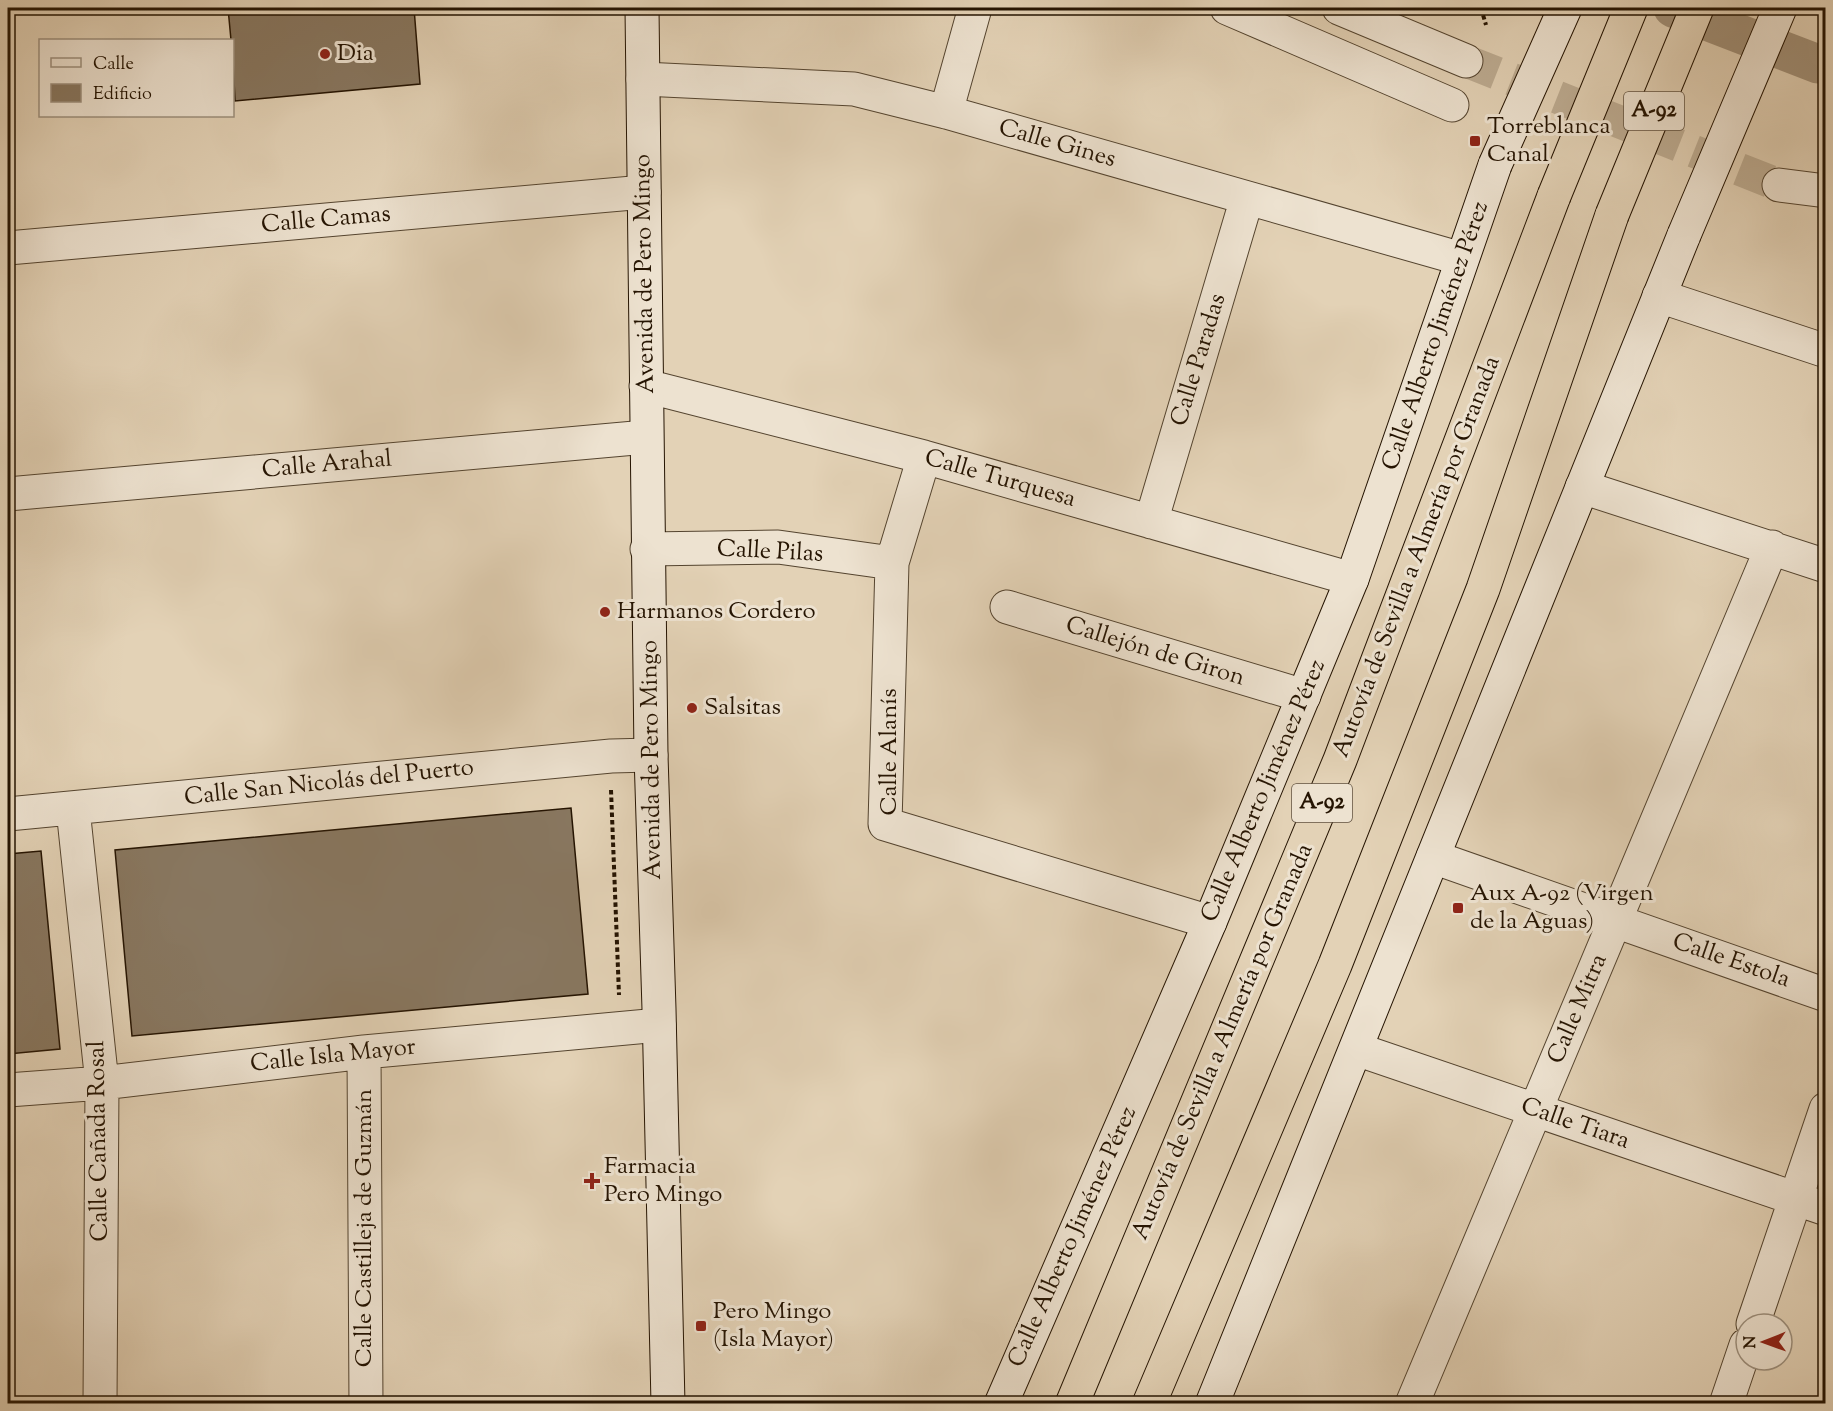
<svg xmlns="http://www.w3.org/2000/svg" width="1833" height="1411" viewBox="0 0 1833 1411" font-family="'Sorts Mill Goudy',serif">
  <rect width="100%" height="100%" fill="#e3d2b6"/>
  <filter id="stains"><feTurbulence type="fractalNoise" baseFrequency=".00333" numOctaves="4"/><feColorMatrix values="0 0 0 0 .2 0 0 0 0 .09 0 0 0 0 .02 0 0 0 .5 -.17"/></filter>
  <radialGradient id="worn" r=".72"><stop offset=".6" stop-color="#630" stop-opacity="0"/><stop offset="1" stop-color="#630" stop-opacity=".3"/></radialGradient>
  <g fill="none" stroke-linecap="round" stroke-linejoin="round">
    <path stroke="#a29179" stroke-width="39" d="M1673 8 1818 64 1826 65"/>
  </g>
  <path fill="#887760" stroke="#251402" stroke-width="1.5" d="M228 8H414L420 84 235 101 232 40H231Z
    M571 808 588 994 132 1036 115 850Z
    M41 851 60 1049 8 1054V854Z"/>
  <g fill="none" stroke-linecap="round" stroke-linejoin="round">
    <path stroke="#bdac92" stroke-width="33" stroke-dasharray="33 16" stroke-linecap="butt" d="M1466 61 1779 185"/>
    <defs>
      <path id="street" d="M1227 8 1452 105
        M1339 8 1466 61
        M643 79 854 89 946 112 1462 259
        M946 112 975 8
        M1779 185 1826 191
        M8 248 644 192
        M1659 296 1826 351
        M646 386 924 457 1352 579
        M924 457 892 563 885 824 1210 922
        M1582 487 1826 566
        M8 494 646 437
        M1151 522 1247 198
        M647 549 778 547 892 563
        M1007 607 1304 696
        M73 809 102 1083 100 1404
        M8 814 611 756 651 755
        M1433 857 1826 995
        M1356 1049 1826 1209
        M364 1052 366 1404
        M8 1090 102 1083 364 1052 659 1025
        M1753 1324 1826 1109
        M1412 1404 1772 547
        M1726 1404 1746 1345"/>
      <path id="secondary" d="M642 8 651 755 659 1009 668 1404
        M1001 1404 1210 922 1352 579 1495 165
        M1212 1404 1684 235"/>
      <path id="highway" d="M1072 1404 1340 760 1554 196
        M1149 1404 1335 965 1483 589 1612 215"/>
    </defs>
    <use href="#street" stroke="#54442f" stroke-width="35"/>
    <use href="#secondary" stroke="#251402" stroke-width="35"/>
    <use href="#highway" stroke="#251402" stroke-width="35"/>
    <path stroke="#251402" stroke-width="4" stroke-dasharray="4.5 3" stroke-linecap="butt" d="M1481 8 1486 25
      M1457 9 1459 8
      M611 790 619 995"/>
    <use href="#street" stroke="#ede2d0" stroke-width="33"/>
    <use href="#secondary" stroke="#ede2d0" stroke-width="33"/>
    <use href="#highway" stroke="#e3d2b6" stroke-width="33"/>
    <defs>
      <path id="secondary-bridge" d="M1495 165 1565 8
        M1684 235 1780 8"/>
      <path id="highway-bridge" d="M1554 196 1631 8
        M1612 215 1697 8"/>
    </defs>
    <use href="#secondary-bridge" stroke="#251402" stroke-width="35" stroke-linecap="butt"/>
    <use href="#highway-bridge" stroke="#251402" stroke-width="35" stroke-linecap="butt"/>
    <use href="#secondary-bridge" stroke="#ede2d0" stroke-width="33"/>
    <use href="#highway-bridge" stroke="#e3d2b6" stroke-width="33"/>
  </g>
  <g fill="#8f2418" stroke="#ede2d0" stroke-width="2">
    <circle cx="325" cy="54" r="6"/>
    <rect x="1469" y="135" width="12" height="12" rx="3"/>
    <circle cx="605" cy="612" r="6"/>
    <circle cx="692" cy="708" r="6"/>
    <rect x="1452" y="902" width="12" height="12" rx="3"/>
    <path d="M589 1172h6v6h6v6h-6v6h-6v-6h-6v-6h6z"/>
    <rect x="695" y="1320" width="12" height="12" rx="3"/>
  </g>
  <g text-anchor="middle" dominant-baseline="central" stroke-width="6" stroke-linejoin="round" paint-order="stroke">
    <g fill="#ede2d0" stroke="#615240" stroke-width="1.5">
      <rect x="1624" y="92" width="60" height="38" rx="4.5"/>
      <rect x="1292" y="784" width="60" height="38" rx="4.5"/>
    </g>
    <g font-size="22" font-weight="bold" fill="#251402">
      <text x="1654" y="111">A-92</text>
      <text x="1322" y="803">A-92</text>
    </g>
    <g font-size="24" fill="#251402" stroke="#ede2d0" text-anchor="start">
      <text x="337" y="54">Dia</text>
      <text x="1487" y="127">Torreblanca<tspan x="1487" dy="28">Canal</tspan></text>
      <text x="617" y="612">Harmanos Cordero</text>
      <text x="704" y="708">Salsitas</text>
      <text x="1470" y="894">Aux A-92 (Virgen<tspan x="1470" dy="28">de la Aguas)</tspan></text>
      <text x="604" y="1167">Farmacia<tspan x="604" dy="28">Pero Mingo</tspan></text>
      <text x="713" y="1312">Pero Mingo<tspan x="713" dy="28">(Isla Mayor)</tspan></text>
    </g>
    <g font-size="24" fill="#251402" stroke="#ede2d0">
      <text transform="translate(1057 144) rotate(16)">Calle Gines</text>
      <text transform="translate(326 220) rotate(-5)">Calle Camas</text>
      <text transform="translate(645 274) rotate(-91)">Avenida de Pero Mingo</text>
      <text transform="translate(1436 336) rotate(-71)">Calle Alberto Jiménez Pérez</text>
      <text transform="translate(1199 360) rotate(-73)">Calle Paradas</text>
      <text transform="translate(327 465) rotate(-5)">Calle Arahal</text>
      <text transform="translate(1000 479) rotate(16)">Calle Turquesa</text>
      <text transform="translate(770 552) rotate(3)">Calle Pilas</text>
      <text transform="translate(1417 557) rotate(-69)">Autovía de Sevilla a Almería por Granada</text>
      <text transform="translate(1155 652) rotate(17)">Callejón de Giron</text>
      <text transform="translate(890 752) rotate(-90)">Calle Alanís</text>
      <text transform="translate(652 760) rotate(-91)">Avenida de Pero Mingo</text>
      <text transform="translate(329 783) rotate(-6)">Calle San Nicolás del Puerto</text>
      <text transform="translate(1264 791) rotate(-67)">Calle Alberto Jiménez Pérez</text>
      <text transform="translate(1731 961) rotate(19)">Calle Estola</text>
      <text transform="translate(1578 1009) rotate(-67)">Calle Mitra</text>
      <text transform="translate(1223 1042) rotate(-67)">Autovía de Sevilla a Almería por Granada</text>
      <text transform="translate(333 1056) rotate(-6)">Calle Isla Mayor</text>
      <text transform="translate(1575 1124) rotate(19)">Calle Tiara</text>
      <text transform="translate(99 1141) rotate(-91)">Calle Cañada Rosal</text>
      <text transform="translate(365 1228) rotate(-90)">Calle Castilleja de Guzmán</text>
      <text transform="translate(1073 1237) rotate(-66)">Calle Alberto Jiménez Pérez</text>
    </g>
  </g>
  <rect width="1833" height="1411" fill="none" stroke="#e3d2b6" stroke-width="30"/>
  <rect x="9" y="9" width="1815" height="1393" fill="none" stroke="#251402" stroke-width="3"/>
  <rect x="15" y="15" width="1803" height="1381" fill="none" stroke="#251402" stroke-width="1.5"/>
  <rect x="39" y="39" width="195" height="78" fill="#ede2d0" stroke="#9d907e" stroke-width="1.5"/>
  <rect x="51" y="58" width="30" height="9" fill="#ede2d0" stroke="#9d907e" stroke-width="1.5"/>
  <text x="93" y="69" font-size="18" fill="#251402">Calle</text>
  <rect x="51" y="84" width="30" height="18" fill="#887760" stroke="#9d907e" stroke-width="1.5"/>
  <text x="93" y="99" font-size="18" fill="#251402">Edificio</text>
  <g transform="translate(1764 1342) rotate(269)"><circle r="28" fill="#ede2d0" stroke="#9d907e" stroke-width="1.5"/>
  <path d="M0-4.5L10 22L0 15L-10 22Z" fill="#8f2418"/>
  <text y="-9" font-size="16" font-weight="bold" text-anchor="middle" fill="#251402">N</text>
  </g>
  <rect width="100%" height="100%" filter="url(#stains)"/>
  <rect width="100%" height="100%" fill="url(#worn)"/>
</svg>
